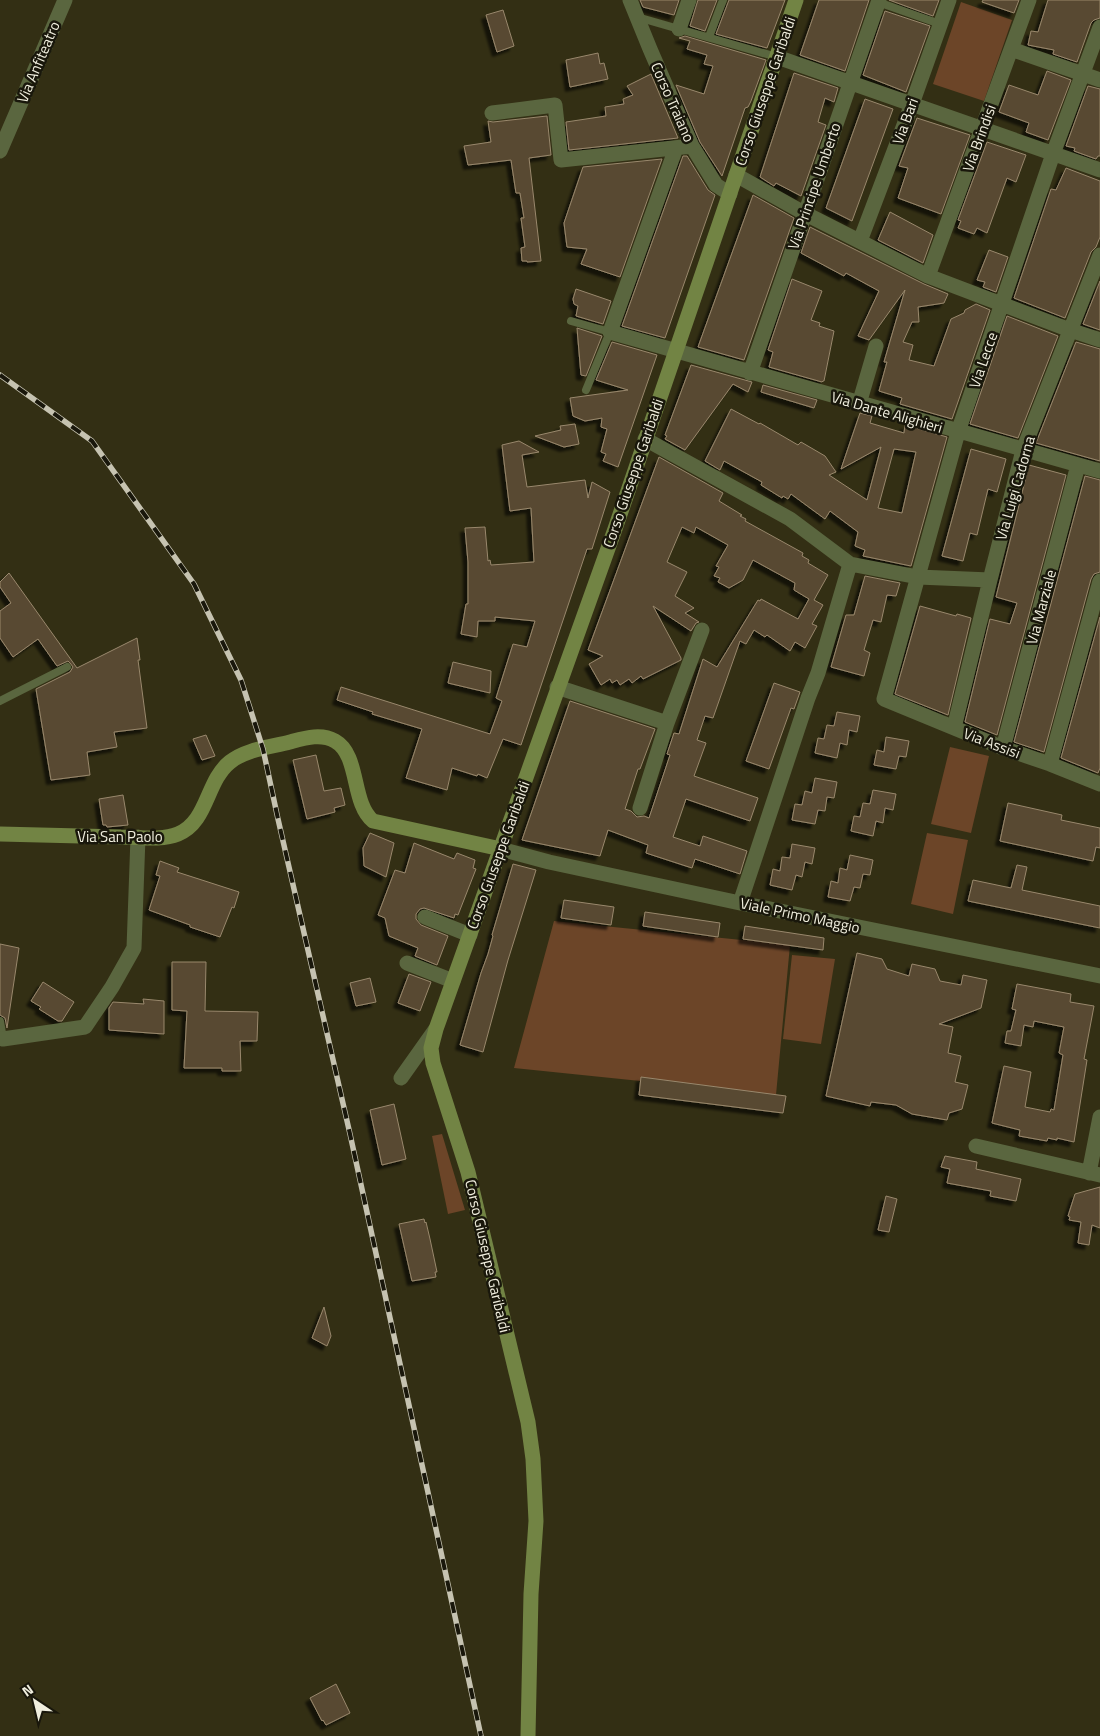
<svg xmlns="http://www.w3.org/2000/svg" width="1100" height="1736" viewBox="0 0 1100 1736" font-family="'Titillium Web',sans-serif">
  <defs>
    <filter id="shadow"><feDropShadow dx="-4.5" dy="4.5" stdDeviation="1" flood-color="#0009"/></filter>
  </defs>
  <rect width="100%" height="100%" fill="#332f14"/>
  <path fill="#6c4528" d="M961 2 1012 20 984 101 933 84Z
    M950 747 989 756 971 833 931 824Z
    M927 833 968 840 953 914 911 904Z
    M554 921 790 945 776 1095 514 1068Z
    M792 955 835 959 821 1044 783 1039Z
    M442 1134 465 1210 448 1214 432 1136Z"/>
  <path fill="#584830" stroke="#99886d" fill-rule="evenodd" filter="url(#shadow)" d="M640 0H679L674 15 643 7Z
    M698 0H717L705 31 690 26Z
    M729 0H785L767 48 716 34Z
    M819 0H869L845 71 800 55Z
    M889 0H939L933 16Z
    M983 0H1019L1014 13 982 2Z
    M1048 0H1100V18L1094 20 1091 23 1077 62 1053 54 1054 50 1028 45 1031 31 1038 32Z
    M503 10 514 46 497 52 486 15Z
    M885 11 930 26 906 92 863 75Z
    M685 36 766 60 751 101 748 107 745 108 722 176 700 142 676 85 704 94 713 66 704 64 707 55 687 49 690 41 679 38Z
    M598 53 600 64 604 63 608 79 570 87 566 60Z
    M1047 71 1071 80 1048 140 1026 132 1029 123 999 112 1009 85 1038 95Z
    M794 73 838 88 834 102 825 98 818 122 826 125 801 196 776 183 774 186 760 177Z
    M651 74 678 138 569 150 566 122 606 116 605 107 624 104 623 99 633 95 627 86Z
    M1088 86 1100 89V156H1098L1096 159 1074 151 1075 148 1066 146Z
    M865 99 893 109 852 221 826 208Z
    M547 116 551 155 529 158 541 261 527 262V261H522L521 248 525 247 521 218H524L520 193H516L511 160 468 165 464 146 491 142 488 121 493 122Z
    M917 118 970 135 941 214 898 198 908 168 899 166Z
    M987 142 1026 155 1016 182 1007 178 987 233 977 228 974 234 958 228 961 221 958 220Z
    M683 156H687L708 190 715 195 665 338 622 326Z
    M662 159 620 277 581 264 587 249 567 247 564 223 583 167Z
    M1066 168 1100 181V237L1096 247 1091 252 1065 318 1014 298 1051 189 1056 190Z
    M753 195 794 218 744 360 698 347Z
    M890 212 933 235 923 263 878 240Z
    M810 227 924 284 948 294 944 303 918 307 919 322H912L903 342 913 345 909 360 934 366 951 319 964 313 965 310 976 304 990 310 952 419 900 404 902 398 879 391 887 362H884L905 290 869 340 858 336 879 291 846 273 844 276 801 253Z
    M989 250 1008 257 996 292 983 287 985 282 977 280Z
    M792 279 822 291 811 320 820 323 819 326 834 331 824 381H823L822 382 769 367 773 352 768 350Z
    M1100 281V330L1083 324Z
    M576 289 611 301 603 324 576 316 578 306 574 304 573 299Z
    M1007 316 1058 336 1018 438 970 424Z
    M577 328 602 336 586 376 581 375Z
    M612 342 657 355 618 467 603 461 606 454 601 452 607 429 601 427 602 418 585 421 573 416 570 398 628 390 596 380Z
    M1076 342 1100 349V461L1036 443Z
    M691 365 752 382 748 392 733 384 685 450 665 439 667 436 665 435Z
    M763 385 817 400 814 408 761 392Z
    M731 409 759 424 760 423 798 445 801 442 825 456 836 472 829 475 867 500 881 447 841 469 860 413 872 416 870 423 904 433 905 425 947 437 911 566 863 556 865 550 855 546 858 532 830 511 825 519 791 494 788 499 783 496 782 498 761 485 762 482 724 461 720 470 705 461ZM894 449 916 452 902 513 878 508Z
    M575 424 579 444 564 447 535 436 561 430 560 426Z
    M519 441 539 452 522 455 527 487 585 480 588 498 592 482 610 492 592 549H587L521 745 503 739 487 778 478 774 477 776 452 768 447 790 406 778 422 729 372 714 373 712 337 700 341 687 490 734 502 701 496 698 513 644 527 647 535 621 495 617V621H478L477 637 461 634 466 604H468V562L465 528 485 527 488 561 490 560 491 565 534 562 531 508 510 511 502 445Z
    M971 449 1006 459 997 492 988 489 977 535 970 533 963 561 942 556Z
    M659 457 723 493 719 501 742 515 740 516 746 519 745 521 803 553 802 556 809 560 808 563 828 575 814 600 823 605 812 624 817 626 805 648 795 642 790 651 767 635 765 637 754 630 746 644 740 641 713 718 705 716 697 740 706 743 694 776 758 798 750 821 686 799 673 837 700 846 703 836 747 851 740 874 695 859 692 868 646 853 648 845 608 830 600 856 522 840 570 701 655 729 640 769H638L625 809 631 811 637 817 644 816 649 818 670 755 667 754 674 733 679 734 703 659 717 667 758 600 760 601 761 599 798 619 809 599 794 590 795 583 753 560 743 580 729 588 718 582 720 578 714 576 719 567 716 566 728 545 696 527 694 533 682 527 667 562 687 572 675 596 694 608 685 613 699 622 696 623 691 631 653 606 681 658V660L643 679 641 676 632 683 629 679 620 685 617 680 612 683 610 679 601 685 589 664 603 656 588 650Z
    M1029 465 1066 475 997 735 965 722 990 619 1010 624 1017 603 996 597Z
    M1085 476 1100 480V572L1094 574 1091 579 1044 752 1014 742Z
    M9 573 77 668 137 638 140 660H138L147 728 114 732 117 747 87 752 90 775 51 780 36 689 70 672 73 667 70 663 68 661 57 666 38 639 13 657 0 638V611L11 603 0 587V582Z
    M865 576 900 583 896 596 887 595 881 622 873 620 864 650 870 653 864 676 831 667 846 615H854Z
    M920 606 956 616 957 614 971 618 948 715 895 694Z
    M1100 617V768L1098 773 1061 758Z
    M453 662 491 671 490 693 448 683Z
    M774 683 800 692 794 709 791 708 769 769 746 761Z
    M837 712 860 716 857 732 849 730 847 745 840 743 837 758 815 753 818 738 824 739 827 725 834 726Z
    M206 735 215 756 202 760 193 739Z
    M886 737 909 741 906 757 899 756 896 769 874 765 877 750 884 752Z
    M316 755 324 791 341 788 345 805 334 808 335 812 307 819 293 760Z
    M815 778 837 782 834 798 827 797 825 811 818 810 815 824 792 820 795 804 802 805 805 791 812 793Z
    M873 790 896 794 893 810 885 808 883 823 876 821 873 836 851 831 854 816 860 817 863 803 870 804Z
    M123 795 128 825 107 827 106 825H103L99 799Z
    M1008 803 1062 815 1061 820 1100 828V848L1096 847 1093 861 1000 841Z
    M370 833 394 843 386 877 364 866 363 848Z
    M414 843 454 859 457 853 475 860 473 868 476 869 458 915 455 914 454 918 424 908 420 909 416 914V919L421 925 448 936 437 965 415 956 418 948 389 936 385 918 378 915 395 870 405 873Z
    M792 844 815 848 812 864 805 862 802 877 796 875 792 890 770 885 773 869 780 871 782 857 790 858Z
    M850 855 873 860 870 875 863 874 860 888 854 887 850 901 828 897 831 881 838 883 840 868 847 870Z
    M160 861 179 868 177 872 239 892 234 908 232 907 220 937 190 927V925L149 910 160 876 156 875Z
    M513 864 536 870 508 960 483 1052 460 1045 481 973 488 954 493 936 492 935Z
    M1017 865 1027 867 1022 890 1100 906V928L968 901 973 880 1011 888Z
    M564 900 614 907 611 925 561 918Z
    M645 912 720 923 718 937 643 926Z
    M745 926 824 938 823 950 743 939Z
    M0 944 19 948 7 1028 5 1018 0 1015Z
    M857 953 882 959 887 969 909 976 912 964 935 969 940 981 961 985 963 975 987 980 981 1008 939 1024 953 1027 948 1053 961 1056 955 1082 968 1085 962 1109 949 1113 947 1120 912 1114 896 1105 871 1102 870 1106 826 1096Z
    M172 962H206L205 1011 258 1012 257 1041H240L241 1071H222V1068H184L187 1011 172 1010Z
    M409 974 431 982 420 1011 398 1003Z
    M370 978 376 1002 356 1006 350 983Z
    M43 982 74 1002 62 1021H58L39 1009 41 1007 31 1001Z
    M1017 984 1071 994 1070 1002 1094 1006 1084 1059 1087 1060 1074 1142 1057 1138V1140L1048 1138 1047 1141 1019 1136 1020 1130 992 1123 1004 1066 1031 1072 1025 1107 1050 1112 1051 1109 1054 1110 1063 1055 1059 1053 1064 1027 1034 1021 1033 1027 1024 1025 1021 1046 1005 1043 1007 1031H1011L1016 1010 1012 1009Z
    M143 999 164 1001V1034L109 1030V1008L113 1002 144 1004Z
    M641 1077 786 1096 783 1113 639 1095Z
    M394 1104 406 1159 382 1165 370 1110Z
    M945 1156 977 1162 976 1169 1021 1179 1016 1201 990 1196 991 1191 947 1183 950 1169 941 1167Z
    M1100 1187V1228L1092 1225 1089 1245 1078 1243 1081 1222 1069 1220 1070 1217 1068 1216 1075 1194Z
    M886 1196 897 1199 889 1232 878 1230Z
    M424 1219 425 1223 426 1222 430 1239 437 1272H435L436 1277 412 1281 399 1224Z
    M324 1307 331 1336 327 1346 312 1338Z
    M336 1684 350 1713 326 1725 323 1720 322 1721 310 1698Z"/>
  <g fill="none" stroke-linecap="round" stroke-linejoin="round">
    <path stroke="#5a663f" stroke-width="8" d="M875 1 940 24
      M637 17 777 57
      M709 37 723 0
      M571 321 610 332 586 390
      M0 701 67 667
      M0 1021 3 1039H0"/>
    <path stroke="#5a663f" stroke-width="15" d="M630 0 650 49 692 146 716 185 730 194
      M1100 27 1053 154 958 432 884 699 1003 748 1050 764 1100 784
      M679 29 689 0
      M1011 49 1100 80
      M777 57 1100 170
      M492 113 555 105 561 160 692 146
      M676 148 610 332 1100 471
      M0 151 65 0
      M736 175 804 213 928 276 1070 330 1100 340
      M860 241 912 104 949 0
      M928 276 1029 0
      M750 373 879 0
      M859 404 876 346
      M645 439 790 519 850 564 918 577 990 580
      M557 687 667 723
      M954 728 990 580 1023 450 1100 255
      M1003 748 1078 465
      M1050 764 1100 581
      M640 808 667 723 702 630
      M501 849 549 862 740 903 1100 976
      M740 903 808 698 818 673 850 564
      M425 917 470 935
      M407 963 453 981
      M3 1039 85 1027 112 987 134 948 138 837
      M401 1078 435 1030
      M976 1146 1100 1175
      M1089 1173 1100 1117"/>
    <path stroke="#728444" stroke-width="15" d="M0 834C40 835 81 836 121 837 139 837 161 841 178 834 208 822 206 781 230 762 246 749 271 747 290 742 305 738 321 733 335 741 360 755 351 803 373 821L501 849
      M528 1736 531 1594 536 1521 533 1459 528 1422 468 1172 433 1063 431 1048 436 1029 615 529 796 0"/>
    <defs>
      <path id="rail" d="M0 375 92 441 194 584 241 680 263 749 278 819 350 1134 481 1736"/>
    </defs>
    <use href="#rail" stroke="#c6c3b1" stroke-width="5.5"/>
    <use href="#rail" stroke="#19170b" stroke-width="4" stroke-dasharray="11" stroke-linecap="butt"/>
  </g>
  <g text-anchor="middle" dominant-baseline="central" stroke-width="5" stroke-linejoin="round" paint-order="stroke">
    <g font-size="15" fill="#f0eede" stroke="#19170b">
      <text transform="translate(38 62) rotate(-67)">Via Anfiteatro</text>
      <text transform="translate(765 91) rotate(-71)">Corso Giuseppe Garibaldi</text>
      <text transform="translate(673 102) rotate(66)">Corso Traiano</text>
      <text transform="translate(905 121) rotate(-70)">Via Bari</text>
      <text transform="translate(979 138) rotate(-70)">Via Brindisi</text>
      <text transform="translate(814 186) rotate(-71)">Via Principe Umberto</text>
      <text transform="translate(983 360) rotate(-71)">Via Lecce</text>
      <text transform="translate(887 412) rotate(16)">Via Dante Alighieri</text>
      <text transform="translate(633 473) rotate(-71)">Corso Giuseppe Garibaldi</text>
      <text transform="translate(1015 488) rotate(-74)">Via Luigi Cadorna</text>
      <text transform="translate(1041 607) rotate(-75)">Via Marziale</text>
      <text transform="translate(992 743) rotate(21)">Via Assisi</text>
      <text x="120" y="836">Via San Paolo</text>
      <text transform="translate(498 855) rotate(-70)">Corso Giuseppe Garibaldi</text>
      <text transform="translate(800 915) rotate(12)">Viale Primo Maggio</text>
      <text transform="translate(488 1256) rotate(77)">Corso Giuseppe Garibaldi</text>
    </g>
  </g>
  <g transform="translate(35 1701) rotate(325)" stroke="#19170b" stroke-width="4" paint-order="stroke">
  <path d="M0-4L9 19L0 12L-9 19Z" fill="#f0eede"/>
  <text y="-8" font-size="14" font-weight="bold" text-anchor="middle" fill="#f0eede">N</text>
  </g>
</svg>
